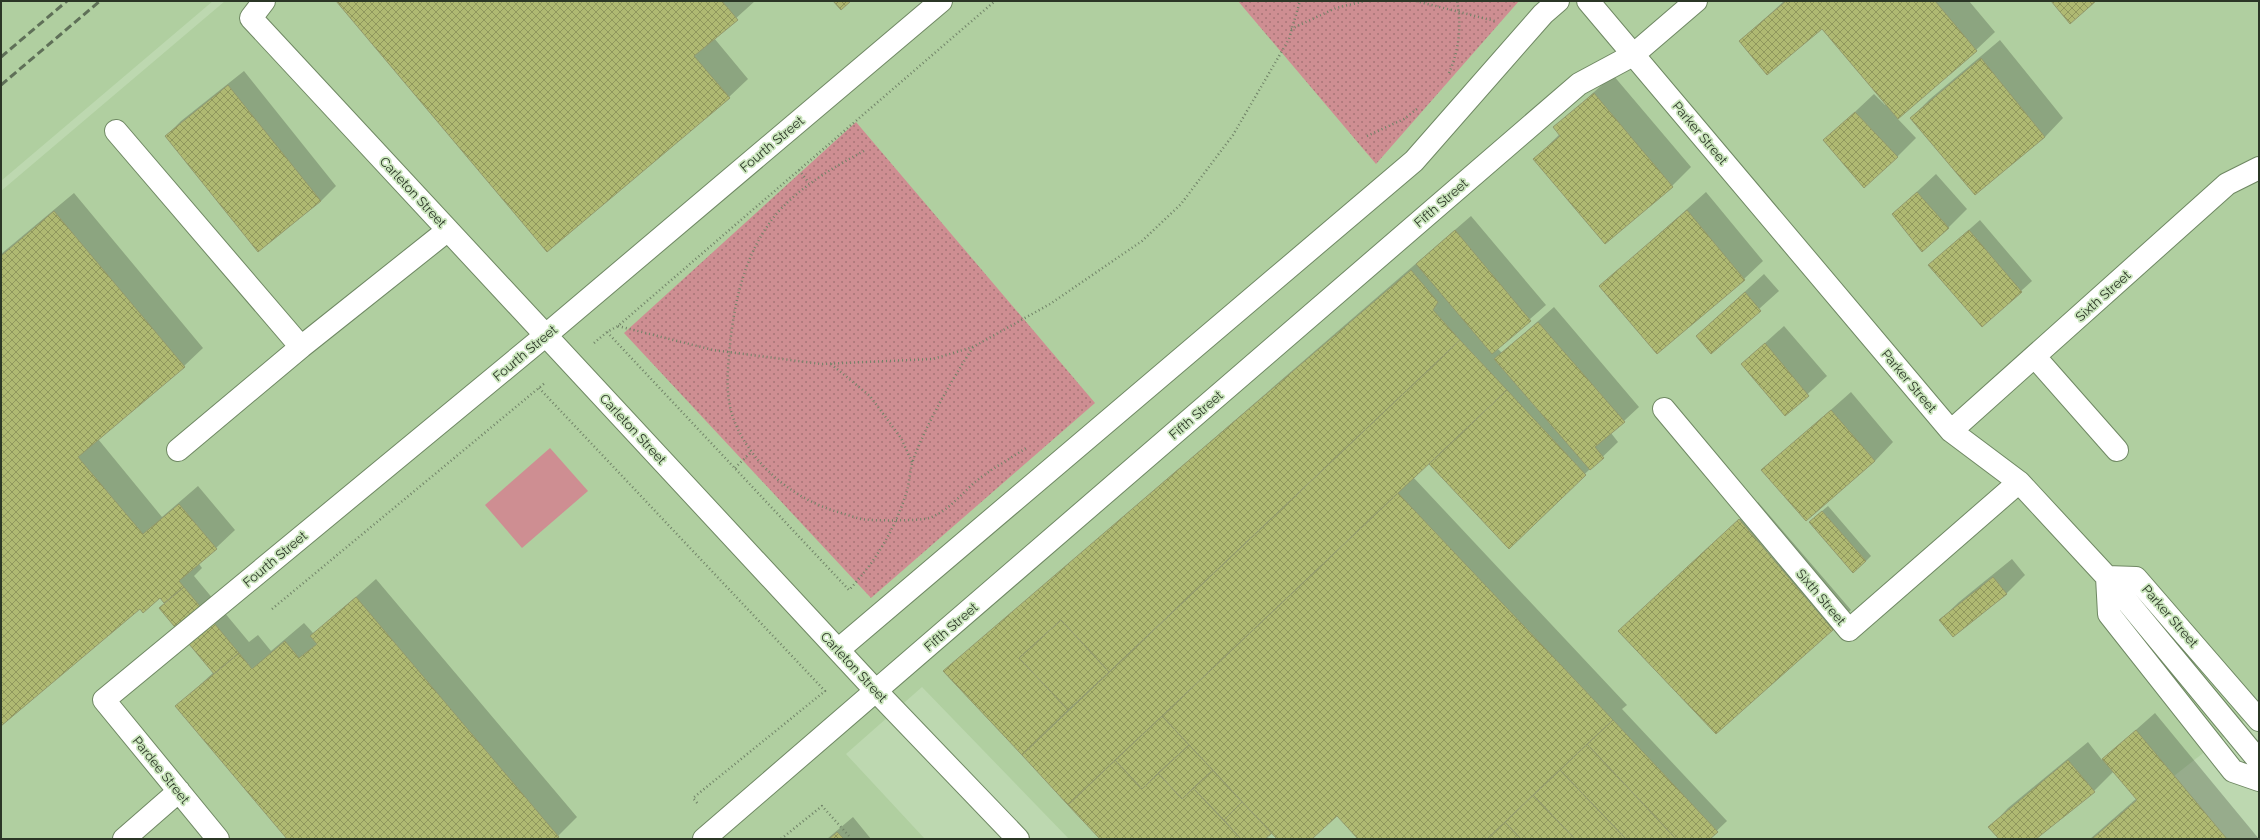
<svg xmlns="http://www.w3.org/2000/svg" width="2260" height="840" viewBox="0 0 2260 840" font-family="Raleway,sans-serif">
  <defs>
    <pattern id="park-dots" width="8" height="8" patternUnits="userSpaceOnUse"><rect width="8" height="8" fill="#ce8e92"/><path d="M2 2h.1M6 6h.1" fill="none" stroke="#a77577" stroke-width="1.8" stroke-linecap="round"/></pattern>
    <pattern id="building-cross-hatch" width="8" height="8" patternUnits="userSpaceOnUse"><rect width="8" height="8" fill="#afb972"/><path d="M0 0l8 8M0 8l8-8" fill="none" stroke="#8f975d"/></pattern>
  </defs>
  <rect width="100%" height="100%" fill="#bdd8b0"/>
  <path fill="#b0cfa0" d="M1 1H213L1 181Z
    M225 1H2259V709L2174 776 2227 839H1069L922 687 846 754 925 839H1V191Z"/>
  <path fill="#ce8e92" d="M550 448 588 491 522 548 485 505Z"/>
  <path fill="url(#park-dots)" d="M1238 1H1519L1376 164Z
    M856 122 1095 403 871 598 624 333Z"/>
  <path fill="#0003" d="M338 1H755L714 38 748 79 729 97Z
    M1784 1H1969L1995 32 1976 50 1897 118 1916 138 1897 157 1825 140 1874 94 1885 105 1887 104 1822 28 1740 41Z
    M2000 40 2063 118 2045 137 1975 194 1911 118 1930 99Z
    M244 71 336 186 321 201 166 136 181 121Z
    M1613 75 1691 167 1672 186 1605 243 1534 159 1560 134 1555 127Z
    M1936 174 1967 209 1948 228 1893 214Z
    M1706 192 1763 261 1744 279 1601 286Z
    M74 193 203 348 184 366 98 439 162 517 198 486 235 530 199 564 202 568 194 576 249 642 258 635 271 651 304 623 314 634 376 579 577 817 555 839H289L177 706 214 672 160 596 140 608 1 725V254Z
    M1471 216 1546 305 1497 348 1502 353 1554 307 1639 407 1611 433 1618 442 1509 547 1429 462 1413 477 1627 705 1622 709 1727 821 1708 839H1360L1337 814 1310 839H1279L1272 831 1264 839H1102L945 671Z
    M1980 220 2032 281 2021 291 1929 265Z
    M1764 274 1779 291 1711 352 1697 336Z
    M1784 326 1827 376 1785 415 1742 364Z
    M1851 392 1893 442 1875 461 1806 520 1763 470Z
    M1758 502 1851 610 1716 732 1619 631Z
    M1828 506 1871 556 1866 561 1815 517Z
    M2012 559 2025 575 2006 594 1940 620 1959 602Z
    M2155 713 2259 839H2090L2137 798 2114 771 2094 791 2034 839H2000L1990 827 2008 808 2088 742 2102 760Z
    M853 817 871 839H827Z"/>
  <path fill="url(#building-cross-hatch)" stroke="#939a6e" d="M336 1H722L738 20 694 56 730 98 547 252Z
    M833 1H851L841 10Z
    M1786 1H1935L1977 51 1898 119 1822 29 1767 75 1739 41Z
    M2051 1H2096L2070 24Z
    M1981 58 2045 137 1975 195 1910 118Z
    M228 85 321 201 258 252 165 136Z
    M1594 93 1673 187 1605 244 1533 159 1560 136 1553 127Z
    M1855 112 1898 157 1864 188 1823 140Z
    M1917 192 1949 228 1922 252 1892 214Z
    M1687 210 1745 280 1657 354 1599 286Z
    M54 211 185 367 78 457 143 534 179 504 217 549 179 581 184 587 164 603 160 598 143 613 140 609 1 726V256Z
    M1455 230 1531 321 1492 354 1416 264Z
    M1969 230 2022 292 1982 327 1928 265Z
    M1411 270 1438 302 1433 310 1460 340 1109 672 1061 620 1019 658 1068 710 1022 755 943 671Z
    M1745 292 1761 311 1711 354 1696 336Z
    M1538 322 1625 422 1595 447 1604 458 1590 470 1494 359Z
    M1460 340 1507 390 1068 805 1022 755Z
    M1765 343 1809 396 1785 416 1741 364Z
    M1507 390 1586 475 1509 549 1429 464Z
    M1831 410 1875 461 1806 521 1761 470Z
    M1398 493 1613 720 1487 839H1358L1337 816 1312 839H1277L1162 716Z
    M1822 511 1866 561 1853 573 1809 522Z
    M1739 519 1833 630 1716 734 1618 631Z
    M1993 577 2007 594 1953 637 1939 620Z
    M184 587 239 653 214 674 159 608Z
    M356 597 559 837 556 839H287L175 706 239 653 252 669 285 641 299 658 317 644 310 636Z
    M1061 620 1109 672 1068 710 1019 658Z
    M1162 716 1189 745 1142 789 1115 760Z
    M1613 720 1718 832 1710 839H1676L1587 744Z
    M2136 730 2227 839H2092L2137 800 2102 759Z
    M1587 744 1676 839H1626L1560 770Z
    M1189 745 1213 770 1182 799 1158 773Z
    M1115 760 1142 789 1158 773 1182 799 1193 788 1241 839H1100L1068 805Z
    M2068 760 2095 792 2036 839H1999L1988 827Z
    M1213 770 1242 802 1224 820 1193 788Z
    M1560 770 1626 839H1575L1533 795Z
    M1533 795 1575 839H1521L1505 822Z
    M1242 802 1272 833 1265 839H1241L1224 820Z
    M1505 822 1521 839H1487Z
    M837 832 844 839H829Z"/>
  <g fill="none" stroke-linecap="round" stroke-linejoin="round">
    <defs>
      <path id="minor" d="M264 1 251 18 877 692 1018 839
        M1588 1 1951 431 2019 482 2107 577 2259 761
        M116 131 301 347 448 230
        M2035 357 2117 450
        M1664 409 1849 630 2019 482
        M1951 431 2227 184 2259 168
        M178 450 301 347
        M2107 577 2109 614 2233 771 2259 780
        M2107 577 2136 578 2259 720
        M838 650 1414 161 1543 14 1558 1
        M124 839 179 791
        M218 839 104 700 546 335 941 1
        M704 839 1579 84 1633 55 1696 1"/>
    </defs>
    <use href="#minor" stroke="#6f8863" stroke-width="24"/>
    <path stroke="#708267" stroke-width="2.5" stroke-dasharray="1 3" stroke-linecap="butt" d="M1416 1 1495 21
      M1291 29 1336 8 1365 1
      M1449 73C1459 51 1462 25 1457 1
      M1367 136 1404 119 1417 109
      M864 151C832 168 803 185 778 212 744 252 733 305 729 356 727 377 726 400 734 420 751 464 793 499 838 512 845 514 853 517 861 519 871 521 921 521 929 518 950 511 963 491 980 478 995 467 1011 458 1026 448
      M799 170 809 183
      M618 326 713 350 821 364 933 359 973 347 1050 304 1142 241 1181 204 1233 135 1289 39 1300 1
      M594 343 607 332
      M973 347C951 382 930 417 915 455 910 466 910 479 907 491 895 529 876 561 849 590L607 332 618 326 995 1
      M831 364 870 396 901 438 912 462
      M539 388 825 691 693 798 698 804
      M735 468 751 452
      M272 609 546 382
      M781 839 822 806 850 837"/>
    <use href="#minor" stroke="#fff" stroke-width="22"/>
    <path stroke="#5f7058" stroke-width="3" stroke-dasharray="8 4" stroke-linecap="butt" d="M1 57 67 1
      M1 85 100 1"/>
  </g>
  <g text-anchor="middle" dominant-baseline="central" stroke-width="3.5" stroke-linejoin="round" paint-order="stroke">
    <g font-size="13" fill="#2b3626" stroke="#cae5bc">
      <text transform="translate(1700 133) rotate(50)">Parker Street</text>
      <text transform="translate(772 144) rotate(-40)">Fourth Street</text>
      <text transform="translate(413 192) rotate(47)">Carleton Street</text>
      <text transform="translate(1441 203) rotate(-41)">Fifth Street</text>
      <text transform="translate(2103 296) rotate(-42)">Sixth Street</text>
      <text transform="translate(525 353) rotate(-40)">Fourth Street</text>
      <text transform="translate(1909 381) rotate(50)">Parker Street</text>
      <text transform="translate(1196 415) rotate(-41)">Fifth Street</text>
      <text transform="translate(633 429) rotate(47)">Carleton Street</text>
      <text transform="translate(275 559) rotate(-40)">Fourth Street</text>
      <text transform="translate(1821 597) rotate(50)">Sixth Street</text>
      <text transform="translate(2170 616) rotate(49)">Parker Street</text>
      <text transform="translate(951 627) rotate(-41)">Fifth Street</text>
      <text transform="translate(854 667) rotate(47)">Carleton Street</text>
      <text transform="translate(161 770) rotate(51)">Pardee Street</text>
    </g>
  </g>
  <rect width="2260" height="840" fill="none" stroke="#2b3626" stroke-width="4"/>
</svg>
